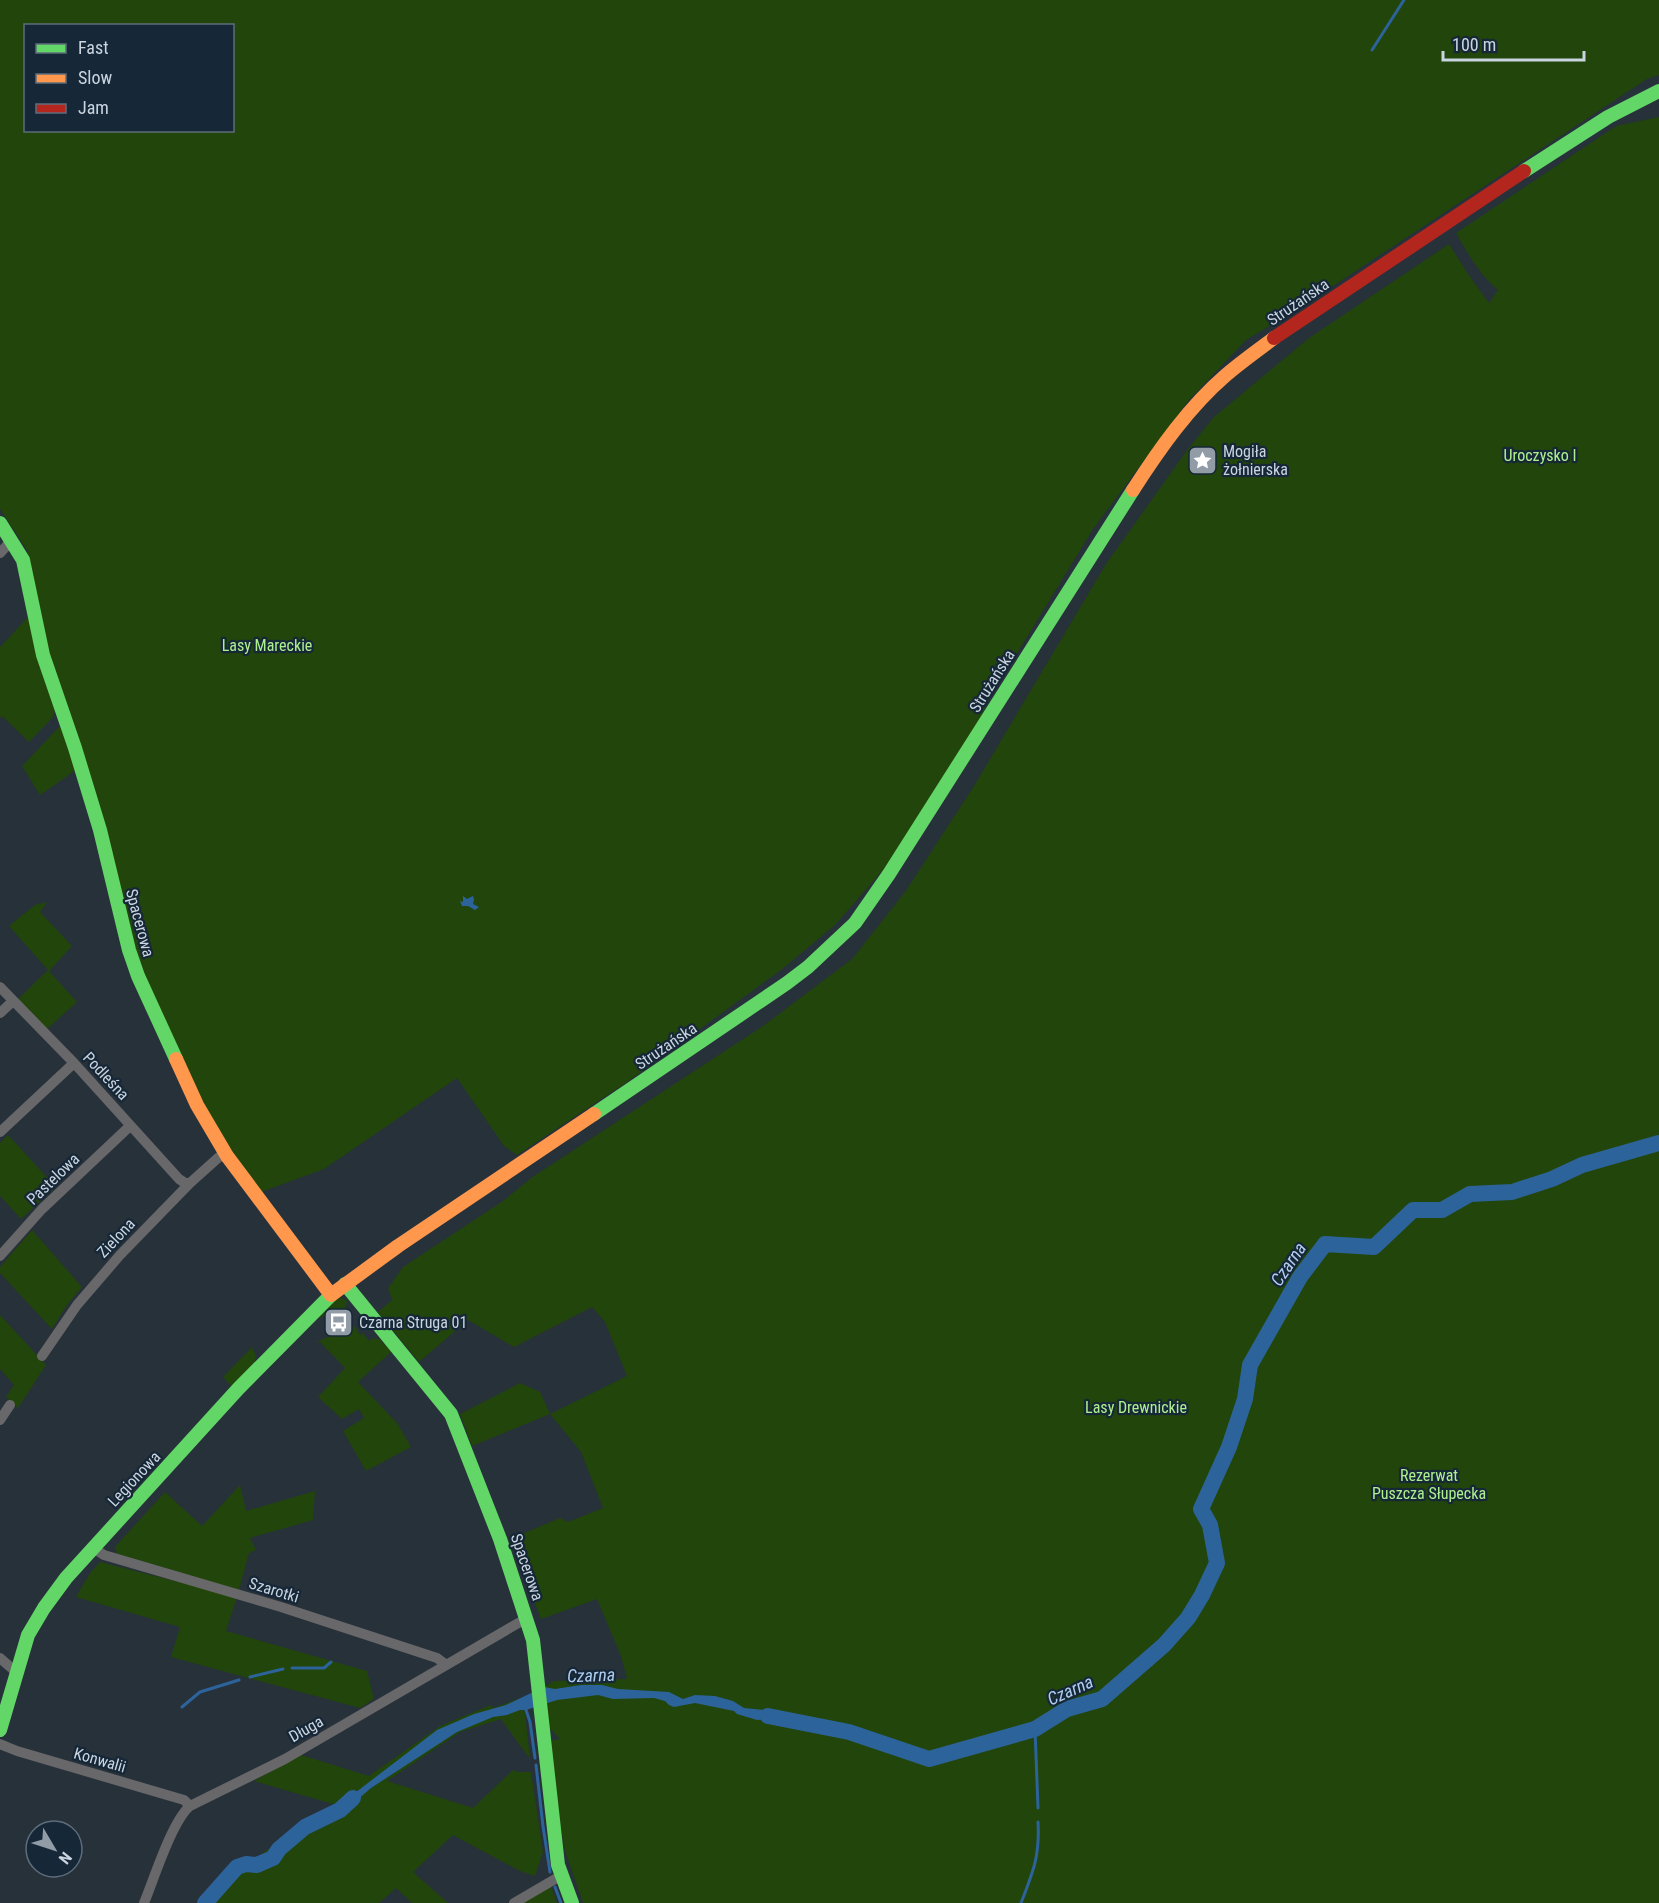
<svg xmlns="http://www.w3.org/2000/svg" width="1659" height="1903" viewBox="0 0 1659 1903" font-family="'Roboto Condensed',sans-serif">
  <rect width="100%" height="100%" fill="#27313a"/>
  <path fill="#22450b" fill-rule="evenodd" d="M0 0H1659V75L1647 79 1298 309 1246 340 1189 400 1093 529 986 704 975 738 882 871 835 925 781 970 627 1082 517 1155 504 1146 457 1078 324 1169 261 1192 212 1122 157 1008 138 955 54 677 27 550 0 509ZM26 26H232V130H26Z
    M1659 117V1903H583L565 1851 560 1824 550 1743 553 1740 560 1739 549 1728 544 1687 554 1681 627 1679 621 1656 597 1599 541 1619 510 1539 560 1518 568 1522 603 1508 581 1452 550 1414 472 1446 460 1414 520 1383 540 1392 550 1414 627 1376 605 1322 592 1307 514 1347 468 1320 419 1362 378 1312 392 1300 388 1288 403 1267 503 1201 531 1178 763 1026 852 959 905 892 974 786 1106 564 1188 449 1214 417 1309 338 1449 244 1468 274 1489 303 1498 290C1479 274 1468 254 1456 233L1616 126Z
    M29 616 55 709 53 717 29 742 2 716 0 718V647Z
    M58 728H63L76 770 40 795 22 766Z
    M47 902 40 912 72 946 49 971 77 1002 47 1029 18 999 48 970 9 926 35 905Z
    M8 1135 56 1187 21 1219 0 1196V1143Z
    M32 1230 82 1287 67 1305 52 1329 0 1273V1267Z
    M339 1297 347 1300 346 1307 316 1319Z
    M0 1315 46 1365 18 1408 6 1397 14 1385 0 1369Z
    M355 1326 360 1335 363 1333 369 1341 373 1338 381 1340 383 1344 387 1345 392 1351 358 1382 397 1423 411 1447 366 1471 343 1431 364 1418 359 1409 342 1419 318 1397 345 1368 320 1342H316Z
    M252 1347 256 1356 255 1361 232 1387 223 1377Z
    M240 1485 246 1511 315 1491 313 1520 250 1538 256 1550 249 1553 239 1590 117 1554 115 1547 165 1492 202 1526Z
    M100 1562 237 1597 226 1631 367 1671 374 1699 360 1708 171 1657 180 1627 76 1597 90 1573Z
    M523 1697 530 1759 501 1719 460 1732 387 1781 473 1808 513 1770 518 1772H531L543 1852 535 1876 520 1871 453 1835 413 1872 448 1903H412L396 1888 379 1903H197L241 1860 260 1856 266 1850 270 1849 283 1835 289 1834 336 1805 254 1781 301 1755 369 1776 440 1726 491 1705 493 1708Z
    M551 1886 557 1903H525L524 1900Z"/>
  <path fill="#2d639b" d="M463 896 467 899 473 896 474 899 473 904 479 907 475 910 468 906H462L460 901 463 902Z
    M581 1685H602L618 1689 669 1692 683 1699 695 1695 715 1696 733 1701 744 1708 765 1710 790 1718 788 1724 773 1719 757 1720 737 1714 734 1711 695 1703 674 1707 669 1705 665 1701 654 1698 613 1699 598 1695 557 1700 526 1710H520L507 1715 493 1717 457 1732 371 1788 341 1814 334 1809 437 1730 474 1714 506 1705 544 1687 555 1689Z"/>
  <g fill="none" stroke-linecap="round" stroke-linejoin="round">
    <path stroke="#2d639b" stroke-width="3" d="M1372 50 1404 0
      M292 1668H324L331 1662
      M250 1677 283 1669
      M182 1707 200 1692 239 1680
      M525 1707 530 1722 535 1758
      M1035 1729 1038 1808
      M536 1765 543 1826 550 1872
      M555 1887 561 1903
      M1021 1903C1033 1872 1040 1856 1038 1822"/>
    <path stroke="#2d639b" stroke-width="16" d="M768 1716 849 1732 929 1759 1035 1729 1067 1709 1102 1699 1164 1645 1188 1618 1202 1595 1217 1563 1210 1525 1201 1509 1229 1447 1245 1399 1250 1365 1300 1277 1325 1244 1374 1247 1413 1210H1442L1470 1194 1512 1192 1552 1179 1582 1165 1659 1143
      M205 1903 237 1867 246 1864 257 1865 273 1858 279 1849 305 1827 340 1810 353 1798"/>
    <path stroke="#686769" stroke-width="10" d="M0 553 11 541
      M0 987 74 1063 179 1179 185 1183H190
      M0 1013 13 1001
      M0 1132 74 1063
      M0 1256 42 1209 130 1126
      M42 1356 77 1305 120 1255 190 1183 219 1157 227 1156
      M0 1420 10 1405
      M93 1548 104 1555 281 1607 437 1658 445 1664
      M0 1658 16 1672
      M0 1744 17 1751 184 1800 190 1806
      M144 1903C154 1879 172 1821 190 1806L285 1759 527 1618
      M514 1903 562 1875"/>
    <path stroke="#63d668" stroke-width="14" d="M1524 171 1608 117 1659 91
      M0 523 23 560 43 655 75 748 100 830 129 950 138 976 176 1059
      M594 1114 787 983 808 967 855 923 889 874 1133 490
      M345 1284 451 1414 500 1539 533 1640 558 1865 572 1903
      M0 1730 28 1635 44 1608 66 1578 238 1389 331 1295"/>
    <path stroke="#ff974d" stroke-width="14" d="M1133 490C1160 448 1189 407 1226 375 1241 362 1258 350 1274 338
      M176 1059 197 1105 227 1156 331 1295
      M331 1295 398 1246 594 1114"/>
    <path stroke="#b3261e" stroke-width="14" d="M1274 338 1524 171"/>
  </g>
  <defs>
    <symbol id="sight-square" viewBox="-11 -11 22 22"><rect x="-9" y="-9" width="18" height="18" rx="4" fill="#919ca6" stroke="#162738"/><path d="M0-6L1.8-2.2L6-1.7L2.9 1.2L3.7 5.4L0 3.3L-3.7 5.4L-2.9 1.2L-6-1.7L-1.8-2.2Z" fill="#fff"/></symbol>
    <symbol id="bus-square" viewBox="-11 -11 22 22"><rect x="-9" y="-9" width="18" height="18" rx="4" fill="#919ca6" stroke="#162738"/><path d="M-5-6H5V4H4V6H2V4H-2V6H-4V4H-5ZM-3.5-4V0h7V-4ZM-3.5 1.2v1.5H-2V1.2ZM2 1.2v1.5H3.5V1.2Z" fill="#fff"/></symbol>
  </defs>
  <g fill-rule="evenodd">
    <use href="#sight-square" x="1186" y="444" width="33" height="33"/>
    <use href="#bus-square" x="322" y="1306" width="33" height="33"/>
  </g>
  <g text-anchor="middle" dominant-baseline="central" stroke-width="4.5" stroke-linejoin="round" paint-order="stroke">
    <g font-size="16" fill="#cad5e0" stroke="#162738">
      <text transform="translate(1298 302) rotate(-34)">Strużańska</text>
      <text transform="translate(992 681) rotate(-58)">Strużańska</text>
      <text transform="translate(140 923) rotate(75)">Spacerowa</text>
      <text transform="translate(666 1046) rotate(-34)">Strużańska</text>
      <text transform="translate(106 1076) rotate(47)">Podleśna</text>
      <text transform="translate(53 1179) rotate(-44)">Pastelowa</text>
      <text transform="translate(116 1238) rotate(-47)">Zielona</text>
      <text transform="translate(134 1479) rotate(-47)">Legionowa</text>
      <text transform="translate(527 1567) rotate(71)">Spacerowa</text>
      <text transform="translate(274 1590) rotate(17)">Szarotki</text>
      <text transform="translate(306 1729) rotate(-30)">Długa</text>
      <text transform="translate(100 1760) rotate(16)">Konwalii</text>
    </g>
    <g font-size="16" fill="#cad5e0" stroke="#162738" text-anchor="start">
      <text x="1223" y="451">Mogiła<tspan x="1223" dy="18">żołnierska</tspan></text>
      <text x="359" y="1322">Czarna Struga 01</text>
    </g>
    <g font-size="16" fill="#aef08e" stroke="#162738">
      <text x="1540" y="455">Uroczysko I</text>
      <text x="267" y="645">Lasy Mareckie</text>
      <text x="1136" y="1407">Lasy Drewnickie</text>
      <text x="1429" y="1475">Rezerwat<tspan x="1429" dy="18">Puszcza Słupecka</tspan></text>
    </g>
    <g font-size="18" font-style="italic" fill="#afcdef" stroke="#162738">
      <text transform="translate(1288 1264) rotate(-56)">Czarna</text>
      <text transform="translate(591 1675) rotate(-2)">Czarna</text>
      <text transform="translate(1070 1690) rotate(-24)">Czarna</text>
    </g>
  </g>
  <rect x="24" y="24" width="210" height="108" fill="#162738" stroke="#5e6d7b" stroke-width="1.5"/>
  <rect x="36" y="44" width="30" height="9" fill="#63d668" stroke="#5e6d7b" stroke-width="1.5"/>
  <text x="78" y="54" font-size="18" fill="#cad5e0">Fast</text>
  <rect x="36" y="74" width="30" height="9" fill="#ff974d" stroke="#5e6d7b" stroke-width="1.5"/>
  <text x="78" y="84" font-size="18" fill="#cad5e0">Slow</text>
  <rect x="36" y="104" width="30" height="9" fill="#b3261e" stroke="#5e6d7b" stroke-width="1.5"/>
  <text x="78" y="114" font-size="18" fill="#cad5e0">Jam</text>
  <g transform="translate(54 1849) rotate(129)"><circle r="28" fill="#162738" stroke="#5e6d7b" stroke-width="1.5"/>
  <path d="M0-4.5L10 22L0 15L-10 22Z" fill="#919ca6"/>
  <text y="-9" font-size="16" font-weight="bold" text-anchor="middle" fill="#cad5e0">N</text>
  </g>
  <path d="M1443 51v9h141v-9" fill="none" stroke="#cad5e0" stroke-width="3"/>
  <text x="1452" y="51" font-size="18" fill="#cad5e0" stroke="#162738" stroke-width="4.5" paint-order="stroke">100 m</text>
</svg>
